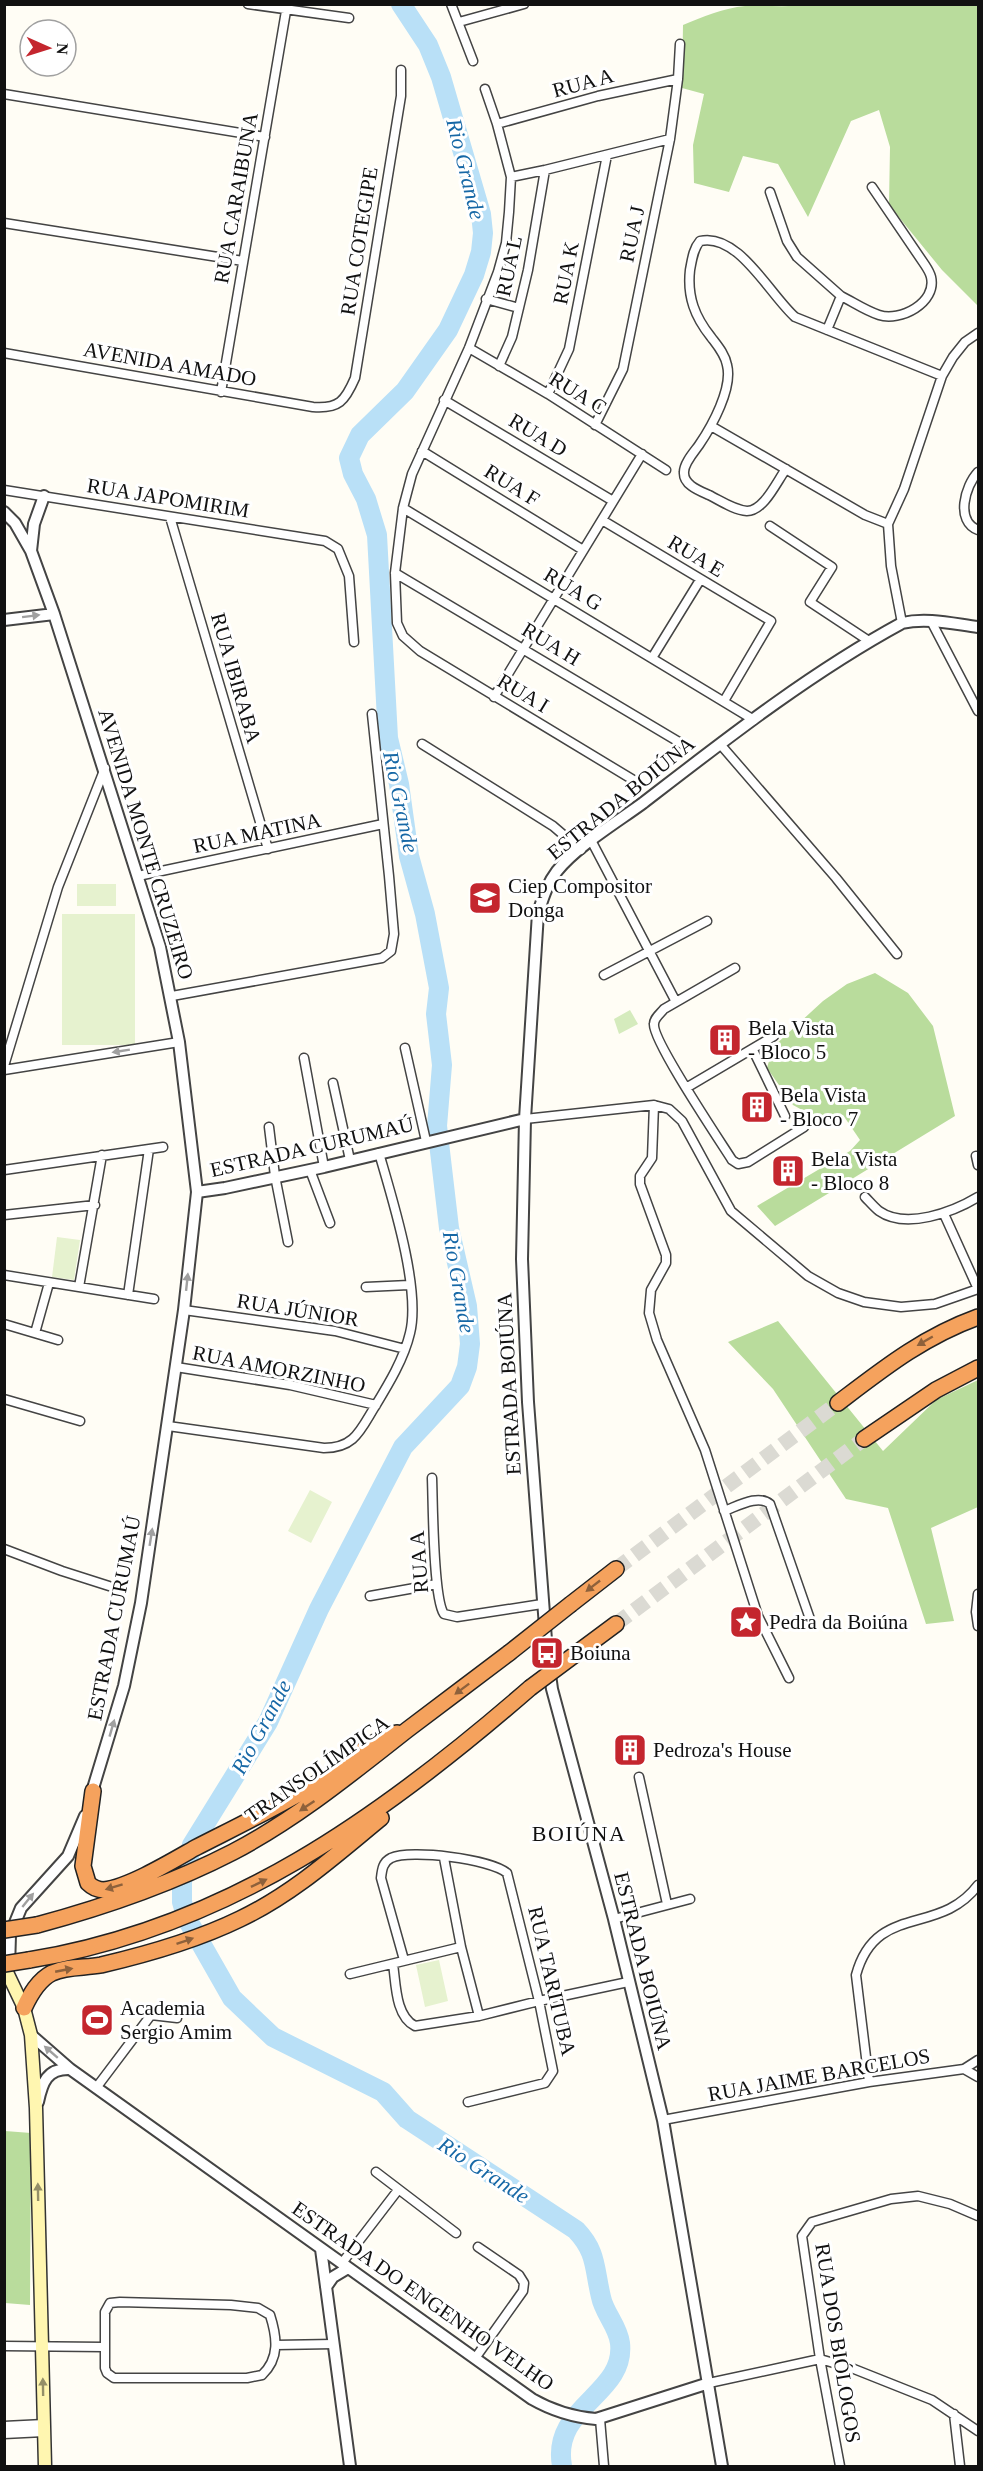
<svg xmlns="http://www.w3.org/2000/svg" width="983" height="2471" viewBox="0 0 983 2471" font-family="Georgia,serif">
  <rect width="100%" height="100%" fill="#fffdf5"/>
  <path fill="#d5ebbd" d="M630 1010 638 1024 619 1034 614 1019Z"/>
  <path fill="#b9dc9c" d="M810 4 978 5V306L942 270 889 205 890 147 879 110 851 121 808 217 778 164 743 156 729 192 694 183 693 145 704 94 682 88 683 25C702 17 724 8 745 6 767 5 788 8 810 4Z
    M875 973 908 993 933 1026 955 1116 775 1226 757 1206 850 1151 860 1140 843 1115 813 1116 793 1105 767 1068 773 1047 823 1001 847 984Z
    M778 1321 883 1451 936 1400 978 1380V1507L931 1528 954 1621 926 1624 888 1508 846 1499 773 1389 728 1342Z
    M5 2131 31 2133 30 2305 5 2303Z"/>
  <path fill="#e6f2cf" d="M77 884H116V906H77Z
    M62 914H135V1045H62Z
    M57 1237 80 1240 74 1280 52 1277Z
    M310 1490 332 1502 311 1543 288 1531Z
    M439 1960 448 2001 425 2007 416 1965Z"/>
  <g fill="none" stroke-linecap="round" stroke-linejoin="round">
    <path stroke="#b9e0f7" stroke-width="20" d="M401 4 428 45 441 77 481 214 483 233 481 252 474 275 448 330 405 391 360 435 349 458 353 474 366 499 377 535 388 738 399 784 409 856 425 914 439 988 436 1014 442 1065 437 1126 449 1228 467 1306 470 1344 467 1367 460 1386 403 1447 319 1609 268 1722 192 1845 182 1881V1902L187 1919 232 1998 273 2037 383 2092 407 2119 576 2230C597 2252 594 2268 601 2297 604 2313 618 2326 620 2343 626 2395 551 2406 562 2466"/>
    <path stroke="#dbdad3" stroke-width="15" stroke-dasharray="15 8" stroke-linecap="butt" d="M616 1569 838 1403
      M616 1624 864 1439"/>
    <defs>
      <path id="minor" d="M248 4 349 18
        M451 4 473 61
        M459 22 524 4
        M485 89 497 124 511 177 509 212 506 243 498 272 469 348 412 474 403 508 395 573 397 623 403 636 420 651 640 784
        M4 94 265 137
        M497 124 598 96 678 79
        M511 177 545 170 670 139
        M770 192 787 241 797 257 841 296 827 330
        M4 223 243 261
        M841 296C853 302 866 311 879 315 900 322 937 303 931 277 930 273 927 268 925 265L872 187
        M486 299 519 308
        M469 348 548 394 666 470
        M4 353 313 407C339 409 345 401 355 378L401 96V70
        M499 366 512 337 528 270 545 170
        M221 392 286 11
        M548 394 569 349 607 155
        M444 400 613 501
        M595 425 623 369 670 139 678 79 680 44
        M711 426 865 515 888 524 891 566 902 623
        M422 451 583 550
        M786 469C777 481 764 511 747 511 734 510 721 501 709 495 700 491 683 485 684 472 684 463 694 452 699 445 712 426 733 388 727 365 725 354 717 345 711 337 695 317 687 297 690 270 692 260 693 249 700 241 738 232 770 295 795 317L942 376
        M978 472C965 486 955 521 978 530
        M4 490 325 541 338 549 349 576 354 642
        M403 508 754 720
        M170 517 268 849
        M602 520 771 621 724 701
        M888 524 904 489 942 376 953 357 965 342 978 333
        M770 526 832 567 810 602 869 641
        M395 573 689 748
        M931 621 978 711
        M652 658 700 580
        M494 697 642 454
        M422 744 553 826 581 850
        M720 744 836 878 897 954
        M592 842 676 1002
        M138 876 383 824
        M735 968 664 1009C660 1014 654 1018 654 1024 652 1040 720 1141 732 1160L738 1164 748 1162 804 1127
        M604 975 707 921
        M172 996 382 958 391 951 394 934 389 876 372 714
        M405 1048 426 1141
        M753 1050 785 1116
        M304 1058 324 1167
        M4 1066 58 887 105 768
        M4 1070 179 1042
        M333 1083 350 1160
        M686 1088 774 1036
        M654 1105 652 1158 640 1176V1184L666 1255V1263L651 1290 649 1313 657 1340 705 1450 758 1616 789 1678
        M525 1119 654 1105 669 1109 682 1121 731 1211 808 1276 838 1293 864 1302 901 1307 935 1304 978 1289
        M269 1127 275 1176 288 1242
        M976 1156 978 1165
        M4 1170 163 1147
        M310 1170 330 1223
        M865 1197C869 1201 874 1207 879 1211 906 1230 953 1212 978 1197
        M944 1214 978 1289
        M4 1215 95 1205
        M4 1275 154 1299
        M79 1287 102 1155
        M366 1287 409 1285
        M128 1295 149 1149
        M184 1310 335 1331 405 1349
        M4 1324 58 1340
        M35 1333 49 1283
        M176 1367 290 1385 376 1405
        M4 1399 80 1421
        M168 1426 324 1448C354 1448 360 1431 374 1408 388 1385 404 1359 410 1333 421 1289 392 1198 379 1153
        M432 1478C433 1503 433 1598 444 1614L457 1617 542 1604
        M724 1511C738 1506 758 1494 770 1504L810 1619
        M4 1549 62 1571 109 1586
        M978 1594 976 1612 978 1626
        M370 1596 437 1584
        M639 1777 667 1904
        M444 1858 461 1947 479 2016
        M614 1919 690 1899
        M404 1960 381 1878C382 1869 383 1862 391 1858 411 1849 490 1859 507 1873L539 2001 553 2071 545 2083 468 2102
        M393 1964C396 1983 395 2016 415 2026L479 2016 539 2001 628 1982
        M350 1974 461 1947
        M964 2069 978 2077
        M869 2082 856 1975C876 1902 939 1937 978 1885
        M96 2088 151 2015 177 2018
        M663 2120 869 2082 964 2069 978 2060
        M376 2172 456 2233
        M342 2263 398 2190
        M120 2302 231 2305 258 2308 270 2315C277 2337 280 2358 262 2375L247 2378H114L107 2373 105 2368V2312L110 2303Z
        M276 2345 334 2344
        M4 2346 104 2347
        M476 2357 523 2291 524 2283 519 2275 478 2247
        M709 2383 820 2359 854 2369 932 2400 978 2431
        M954 2414 960 2466
        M600 2419 604 2466
        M4 2426 44 2424
        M4 2434 44 2432
        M840 2466 820 2359 802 2236 812 2222 891 2199 918 2196 950 2204 978 2216"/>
      <path id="tertiary" d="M4 512 15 523 31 551 54 614 160 947 179 1042 197 1192 184 1310 141 1603 124 1686 91 1795
        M31 551 34 524 44 496
        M4 620 54 614
        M197 1192 225 1188 324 1167 525 1119
        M9 1968 10 1935 21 1908 68 1856 85 1816
        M31 2035 70 2069 532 2399C553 2411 572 2417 596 2419L709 2383
        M38 2102C42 2083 47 2068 70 2069
        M321 2249 350 2466
        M326 2287 333 2277 348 2268
        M722 2466 663 2120 614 1919 552 1689 547 1653 528 1402 522 1259 525 1119 538 913C543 898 547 884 557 871 576 847 617 822 643 803 726 739 810 673 902 623 927 617 954 624 978 627"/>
      <path id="secondary" d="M4 1966 24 2008 31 2035 36 2108 45 2466"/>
      <path id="motorway" d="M838 1403C884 1368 923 1337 978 1317
        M864 1439 936 1390 978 1368
        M571 1604 616 1569
        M581 1650 616 1624
        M93 1791 83 1866 88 1883C92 1887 98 1890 104 1890 129 1887 172 1861 195 1848 238 1826 282 1805 324 1779 347 1764 369 1740 397 1733
        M37 1925C104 1907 171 1884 233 1852 296 1819 351 1774 407 1730 441 1704 475 1679 509 1653
        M29 1960C227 1928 383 1816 530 1688
        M24 2008C30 1995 38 1980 52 1973 67 1966 85 1968 101 1965 148 1954 197 1940 240 1919 293 1894 337 1854 381 1818"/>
    </defs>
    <use href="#minor" stroke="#444" stroke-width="11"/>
    <use href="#tertiary" stroke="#444" stroke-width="14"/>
    <use href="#secondary" stroke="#333" stroke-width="15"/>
    <use href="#motorway" stroke="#222" stroke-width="18"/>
    <use href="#minor" stroke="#fff" stroke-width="8"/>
    <use href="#tertiary" stroke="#fff" stroke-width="10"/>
    <use href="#secondary" stroke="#fff6b0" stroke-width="12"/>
    <use href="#motorway" stroke="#f5a25d" stroke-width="15"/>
    <defs>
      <path id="motorway-bridge" d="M509 1653 571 1604
        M530 1688 581 1650
        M4 1930 37 1925
        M4 1964 29 1960"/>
    </defs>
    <use href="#motorway-bridge" stroke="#222" stroke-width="18" stroke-linecap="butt"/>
    <use href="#motorway-bridge" stroke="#f5a25d" stroke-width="15"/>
  </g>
  <defs><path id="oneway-solid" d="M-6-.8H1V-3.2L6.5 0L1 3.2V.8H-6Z" transform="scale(1.5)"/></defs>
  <g fill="#a0a0a0">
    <use href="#oneway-solid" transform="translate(31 616) rotate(-7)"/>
    <use href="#oneway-solid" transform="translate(121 1051) rotate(171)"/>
    <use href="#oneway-solid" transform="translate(187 1282) rotate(-84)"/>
    <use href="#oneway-solid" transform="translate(151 1537) rotate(-81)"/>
    <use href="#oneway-solid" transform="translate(112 1728) rotate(-74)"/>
    <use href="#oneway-solid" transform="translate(28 1900) rotate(-51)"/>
    <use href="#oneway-solid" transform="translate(51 2052) rotate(-139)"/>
  </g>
  <g fill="#8e613b">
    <use href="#oneway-solid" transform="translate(925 1341) rotate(150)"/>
    <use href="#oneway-solid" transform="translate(593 1586) rotate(142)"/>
    <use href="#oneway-solid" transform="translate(462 1689) rotate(143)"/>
    <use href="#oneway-solid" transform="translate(307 1806) rotate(146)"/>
    <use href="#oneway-solid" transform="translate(259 1883) rotate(-26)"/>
    <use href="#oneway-solid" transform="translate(114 1887) rotate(163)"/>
    <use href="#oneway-solid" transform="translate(185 1941) rotate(-19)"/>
    <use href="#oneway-solid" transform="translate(64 1970) rotate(-11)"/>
  </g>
  <g fill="#948f68">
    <use href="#oneway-solid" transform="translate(38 2192) rotate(-91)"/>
    <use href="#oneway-solid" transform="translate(43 2387) rotate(-91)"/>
  </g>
  <defs>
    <symbol id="school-square" viewBox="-11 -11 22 22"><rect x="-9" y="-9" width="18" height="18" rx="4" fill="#c4262e" stroke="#fff"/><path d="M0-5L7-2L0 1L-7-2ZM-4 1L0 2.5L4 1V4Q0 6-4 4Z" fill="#fff"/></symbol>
    <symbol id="building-square" viewBox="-11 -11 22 22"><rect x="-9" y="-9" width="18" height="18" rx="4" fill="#c4262e" stroke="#fff"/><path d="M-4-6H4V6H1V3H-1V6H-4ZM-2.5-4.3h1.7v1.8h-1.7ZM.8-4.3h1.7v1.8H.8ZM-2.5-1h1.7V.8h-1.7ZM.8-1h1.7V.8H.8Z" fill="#fff"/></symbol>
    <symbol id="sight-square" viewBox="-11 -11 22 22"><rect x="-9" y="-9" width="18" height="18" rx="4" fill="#c4262e" stroke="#fff"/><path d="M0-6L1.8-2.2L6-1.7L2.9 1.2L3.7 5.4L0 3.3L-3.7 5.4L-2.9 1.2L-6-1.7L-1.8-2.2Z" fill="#fff"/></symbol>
    <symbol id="bus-square" viewBox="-11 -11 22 22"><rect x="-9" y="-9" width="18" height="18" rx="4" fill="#c4262e" stroke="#fff"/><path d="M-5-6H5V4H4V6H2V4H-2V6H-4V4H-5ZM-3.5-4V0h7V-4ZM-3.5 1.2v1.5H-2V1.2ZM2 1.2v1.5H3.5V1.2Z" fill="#fff"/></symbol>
    <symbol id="stadium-square" viewBox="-11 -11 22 22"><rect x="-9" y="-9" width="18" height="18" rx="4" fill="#c4262e" stroke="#fff"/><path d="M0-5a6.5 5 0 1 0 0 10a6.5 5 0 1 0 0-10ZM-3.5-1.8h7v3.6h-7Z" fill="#fff"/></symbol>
  </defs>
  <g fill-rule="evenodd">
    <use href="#school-square" x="466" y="879" width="38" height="38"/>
    <use href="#building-square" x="706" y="1021" width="38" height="38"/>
    <use href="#building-square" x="738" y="1088" width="38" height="38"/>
    <use href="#building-square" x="769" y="1152" width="38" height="38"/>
    <use href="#sight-square" x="727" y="1603" width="38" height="38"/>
    <use href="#bus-square" x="528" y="1634" width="38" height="38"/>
    <use href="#building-square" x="611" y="1731" width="38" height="38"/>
    <use href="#stadium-square" x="78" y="2001" width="38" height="38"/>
  </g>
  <g text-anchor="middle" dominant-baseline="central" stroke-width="6" stroke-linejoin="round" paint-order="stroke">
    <g font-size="21" fill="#111" stroke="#fff">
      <text transform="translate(583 83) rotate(-15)">RUA A</text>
      <text transform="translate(236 198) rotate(-80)">RUA CARAIBUNA</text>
      <text transform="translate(632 234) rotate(-78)">RUA J</text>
      <text transform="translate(359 241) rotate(-81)">RUA COTEGIPE</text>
      <text transform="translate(509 266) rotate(-78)">RUA L</text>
      <text transform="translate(566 273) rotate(-79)">RUA K</text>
      <text transform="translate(170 364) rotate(10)">AVENIDA AMADO</text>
      <text transform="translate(578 393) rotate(32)">RUA C</text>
      <text transform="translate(538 435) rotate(31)">RUA D</text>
      <text transform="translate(512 485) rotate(32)">RUA F</text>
      <text transform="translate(168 498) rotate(9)">RUA JAPOMIRIM</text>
      <text transform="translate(696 556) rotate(31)">RUA E</text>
      <text transform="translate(573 589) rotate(31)">RUA G</text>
      <text transform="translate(551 644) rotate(31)">RUA H</text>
      <text transform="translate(236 678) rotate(74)">RUA IBIRABA</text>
      <text transform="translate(523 693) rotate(31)">RUA I</text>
      <text transform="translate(621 798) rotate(-39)">ESTRADA BOIÚNA</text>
      <text transform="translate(257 833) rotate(-12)">RUA MATINA</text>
      <text transform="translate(146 844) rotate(73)">AVENIDA MONTE CRUZEIRO</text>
      <text transform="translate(312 1147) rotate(-13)">ESTRADA CURUMAÚ</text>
      <text transform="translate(298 1310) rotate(9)">RUA JÚNIOR</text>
      <text transform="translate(279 1369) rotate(11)">RUA AMORZINHO</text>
      <text transform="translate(509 1384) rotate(-93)">ESTRADA BOIÚNA</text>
      <text transform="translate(419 1562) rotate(-94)">RUA A</text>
      <text transform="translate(114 1618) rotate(-79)">ESTRADA CURUMAÚ</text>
      <text transform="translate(317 1769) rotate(-35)">TRANSOLÍMPICA</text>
      <text transform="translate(643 1961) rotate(76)">ESTRADA BOIÚNA</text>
      <text transform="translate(552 1981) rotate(77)">RUA TARITUBA</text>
      <text transform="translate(819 2075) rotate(-10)">RUA JAIME BARCELOS</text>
      <text transform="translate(423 2296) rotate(35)">ESTRADA DO ENGENHO VELHO</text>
      <text transform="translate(838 2343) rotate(81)">RUA DOS BIÓLOGOS</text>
    </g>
    <g font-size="21" fill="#111" stroke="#fff" text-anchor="start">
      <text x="508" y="886">Ciep Compositor<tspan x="508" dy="24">Donga</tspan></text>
      <text x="748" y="1028">Bela Vista<tspan x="748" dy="24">- Bloco 5</tspan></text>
      <text x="780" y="1095">Bela Vista<tspan x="780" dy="24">- Bloco 7</tspan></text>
      <text x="811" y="1159">Bela Vista<tspan x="811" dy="24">- Bloco 8</tspan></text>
      <text x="769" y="1622">Pedra da Boiúna</text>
      <text x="570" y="1653">Boiuna</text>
      <text x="653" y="1750">Pedroza's House</text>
      <text x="120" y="2008">Academia<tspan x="120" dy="24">Sergio Amim</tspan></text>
    </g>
    <g font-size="22" font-style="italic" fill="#1768a6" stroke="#fff">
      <text transform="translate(466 169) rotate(76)">Rio Grande</text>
      <text transform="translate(401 802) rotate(78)">Rio Grande</text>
      <text transform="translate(459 1282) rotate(80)">Rio Grande</text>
      <text transform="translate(261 1727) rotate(-62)">Rio Grande</text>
      <text transform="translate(484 2170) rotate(33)">Rio Grande</text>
    </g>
    <g font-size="22" letter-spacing="1.5" fill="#111" stroke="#fff">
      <text x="579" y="1833">BOIÚNA</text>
    </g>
  </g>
  <rect width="983" height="2471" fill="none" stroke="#111111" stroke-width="12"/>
  <g transform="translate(48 48) rotate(93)"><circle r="28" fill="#ffffff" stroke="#a0a0a0" stroke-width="1.5"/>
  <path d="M0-4.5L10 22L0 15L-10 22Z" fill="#c4262e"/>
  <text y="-9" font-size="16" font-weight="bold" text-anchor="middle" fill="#111111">N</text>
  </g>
</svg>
